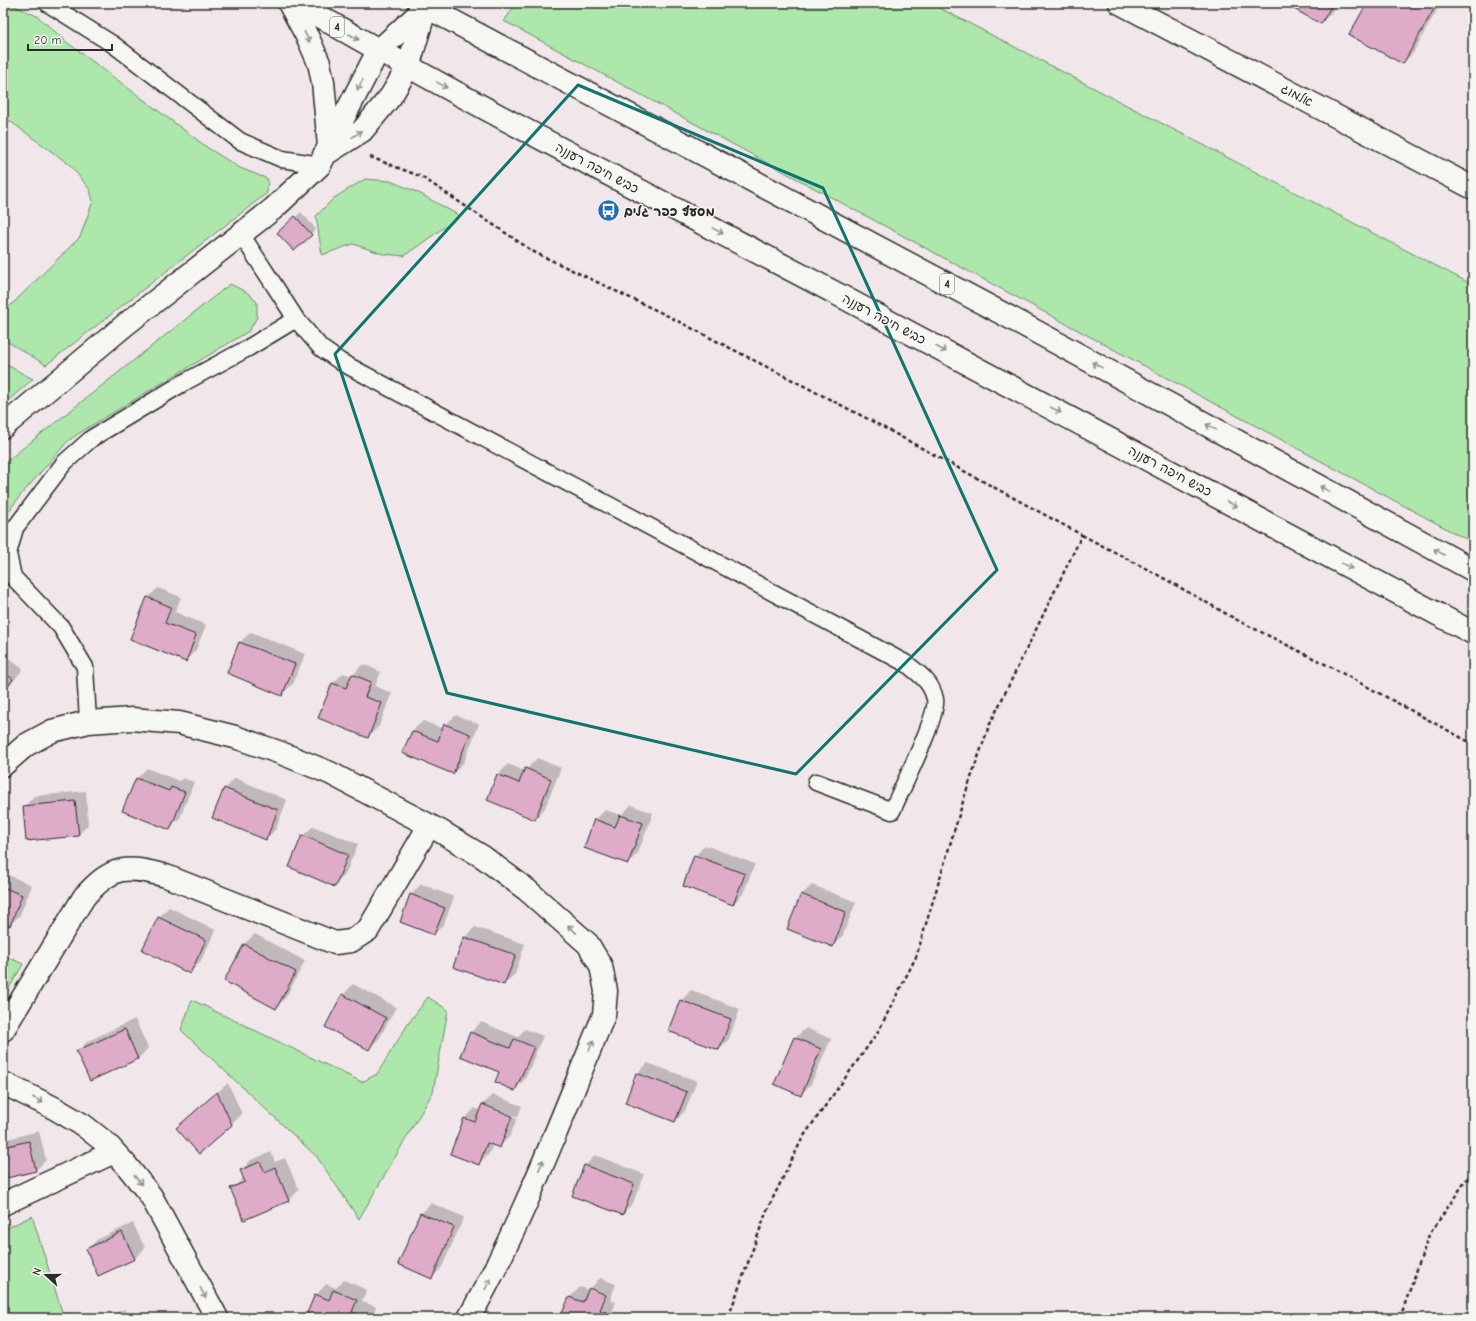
<svg xmlns="http://www.w3.org/2000/svg" width="1476" height="1321" viewBox="0 0 1476 1321" font-family="'Comic Neue','Playpen Sans Hebrew',sans-serif">
  <rect width="100%" height="100%" fill="#f1e7ea"/>
  <filter id="ink" filterUnits="userSpaceOnUse"><feTurbulence type="fractalNoise" baseFrequency=".025" numOctaves="2"/><feDisplacementMap in="SourceGraphic" scale="8" xChannelSelector="R" yChannelSelector="G"/><feConvolveMatrix kernelMatrix="1 2 1 2 8 2 1 2 1" color-interpolation-filters="sRGB"/></filter>
  <g filter="url(#ink)">
    <path fill="#ade7ab" stroke="#6c896b" d="M3 3H8L37 16 68 43 208 148 240 168 268 179 267 193 46 365 3 339V313L80 237 93 201 90 190 70 165 3 116Z
      M517 3H930L1473 285V543L504 21Z
      M365 179 390 181 417 192 460 216 404 256 383 254 353 244 322 255 316 216 334 198Z
      M230 284 248 293 257 302V317L249 331 87 428 68 441 20 496 3 519V464Z
      M3 363 33 379 3 405Z
      M3 955 23 964 3 999Z
      M428 997 448 1010 433 1092 359 1219 317 1157 181 1030 192 1000 362 1082 377 1074 408 1024Z
      M32 1216 64 1318H3V1230Z"/>
    <path fill="#0003" fill-rule="evenodd" d="M1285 3H1337L1331 13 1321 23Z
      M1368 3H1441L1413 53 1403 63Z
      M301 212 316 229 294 250 279 233Z
      M158 588 181 597 175 612 206 625 196 650 186 660 147 598Z
      M251 632 305 654 293 684 282 694 228 672 240 642Z
      M3 654 23 669 3 695Z
      M363 664 381 672 375 686 392 693 379 726 368 737 333 683 343 673 352 676Z
      M456 715 479 724 464 762 453 773 412 731 423 721 444 729 445 725Z
      M537 758 561 768 545 808 535 819 498 775 508 764 525 771Z
      M147 768 179 781 183 778 194 782 180 818 169 828 137 778Z
      M235 778 287 800 276 829 266 839 225 789Z
      M86 791 88 825 78 835 24 807 34 796Z
      M631 805 653 813 638 853 628 863 595 820 605 810 621 815Z
      M313 826 358 844 345 875 335 885 303 836Z
      M705 845 755 864 743 894 733 904 695 856Z
      M3 873 32 885 20 915 10 925 3 922Z
      M421 884 454 897 444 924 434 934 411 895Z
      M812 885 856 902 843 935 833 946 801 895Z
      M169 907 216 930 200 962 189 973 143 950 159 917Z
      M475 927 525 944 515 974 504 984 455 967 465 937Z
      M255 934 305 961 286 997 276 1008 244 944Z
      M353 984 396 1007 379 1039 368 1049 343 995Z
      M691 990 740 1009 729 1039 719 1049 681 1001Z
      M135 1019 148 1048 138 1059 78 1051 88 1041Z
      M481 1022 518 1037 525 1029 543 1036 525 1079 515 1090 500 1072 462 1056 471 1032Z
      M806 1028 831 1039 811 1084 801 1094 795 1038Z
      M648 1063 697 1081 685 1111 675 1121 626 1103 637 1073Z
      M228 1083 242 1114 232 1124 177 1128Z
      M493 1095 522 1106 510 1136 500 1146 493 1144 489 1154 478 1164 465 1118 475 1108 480 1110 482 1105ZM486 1105 517 1117V1119L486 1107Z
      M39 1131 46 1160 36 1170 3 1178V1140Z
      M271 1152 275 1162 285 1158 299 1190 288 1201 232 1189 244 1177 241 1171 251 1160Z
      M595 1155 644 1174 633 1203 623 1213 585 1166Z
      M431 1203 464 1217 442 1267 432 1278 421 1214Z
      M133 1223 145 1248 134 1259 87 1249 98 1239Z
      M600 1278 616 1284 610 1300 616 1302 610 1318H561L570 1297 580 1287 589 1290Z
      M344 1280 367 1290 362 1301 376 1307 372 1318H306L316 1295 326 1284 336 1288Z
      M124 1309 128 1318H103Z"/>
    <path fill="#deacc9" stroke="#2b2b2b" d="M1283 3H1333L1321 24Z
      M1367 3H1427L1435 7 1403 64 1349 35Z
      M295 216 312 235 294 251 277 233Z
      M147 597 171 607 165 623 196 635 186 662 130 639Z
      M239 642 295 664 282 696 227 673Z
      M3 672 13 679 3 693Z
      M352 674 371 682 365 697 382 703 368 738 318 718 332 683 346 688Z
      M444 724 470 734 453 774 402 753 412 731 438 741Z
      M525 768 551 779 535 820 487 800 497 774 519 783Z
      M136 778 169 791 171 787 185 792 170 830 122 811Z
      M224 788 278 810 266 840 212 818Z
      M75 801 79 836 26 841 23 806Z
      M620 815 643 823 628 864 584 848 594 819 615 827Z
      M302 835 348 855 335 887 289 867Z
      M694 855 745 874 733 905 683 886Z
      M3 887 22 895 10 926 3 923Z
      M410 894 445 908 434 935 400 922Z
      M801 894 846 912 833 947 787 929Z
      M158 917 206 940 190 974 142 950Z
      M464 937 516 955 504 985 453 967Z
      M244 944 296 972 276 1009 224 981Z
      M342 994 386 1018 369 1050 325 1027Z
      M680 1000 731 1019 719 1050 668 1031Z
      M125 1029 138 1059 90 1081 76 1051Z
      M470 1032 510 1048 514 1039 534 1047 515 1091 495 1082 499 1072 460 1056Z
      M794 1037 821 1049 801 1096 774 1084Z
      M636 1073 687 1092 675 1122 625 1103Z
      M217 1092 232 1125 199 1154 176 1128Z
      M482 1104 512 1116 500 1148 487 1143 479 1165 450 1154 464 1118 475 1122Z
      M29 1141 36 1171 3 1179V1147Z
      M260 1162 265 1172 275 1167 289 1201 244 1220 230 1188 245 1182 240 1170Z
      M584 1165 634 1184 623 1215 572 1196Z
      M420 1213 454 1227 432 1279 398 1264Z
      M122 1232 135 1259 98 1276 86 1249Z
      M589 1288 606 1295 600 1310 606 1312 604 1318H560L569 1297 583 1302Z
      M333 1290 357 1300 352 1312 367 1318H305L315 1294 329 1300Z"/>
    <g fill="none" stroke-linecap="round" stroke-linejoin="round">
      <defs>
        <path id="service" d="M47 3 114 45 240 141 282 159 320 165
          M241 234 296 319 321 348 341 362 907 664C920 675 931 681 935 699 939 715 900 792 892 811L816 782
          M88 722 85 667 61 627 13 577 8 554 15 528 64 463 92 438 183 383 248 348 296 319"/>
        <path id="minor" d="M1120 3 1473 188
          M3 765 26 745 52 731 88 722 132 719 179 723 235 737 281 753 330 773 440 831 483 857 527 890 588 944 601 966 606 991 604 1015C562 1116 523 1222 469 1318
          M3 1030 84 897C113 865 126 865 166 876L335 943 351 941 368 930 429 826
          M3 1083 54 1108 83 1125 106 1143 127 1166 151 1196 217 1318
          M3 1204 114 1152"/>
        <path id="tertiary" d="M324 155 362 131 391 96 408 67 426 7
          M3 427 125 325 273 209 320 165 329 146 378 51 426 7"/>
        <path id="trunk" d="M289 3 309 40 319 63 323 82 329 146
          M296 3C474 106 657 199 839 295 1051 407 1262 520 1473 633
          M419 3 1024 325 1473 570"/>
      </defs>
      <use href="#service" stroke="#2b2b2b" stroke-width="19"/>
      <use href="#minor" stroke="#2b2b2b" stroke-width="25"/>
      <use href="#tertiary" stroke="#2b2b2b" stroke-width="25"/>
      <use href="#trunk" stroke="#2b2b2b" stroke-width="25"/>
      <path stroke="#2b2b2b" stroke-width="2.5" stroke-dasharray="4 3" stroke-linecap="butt" d="M370 157 422 177 534 252 666 315 868 419 1082 535 989 726 965 795 916 957 878 1032 803 1137 767 1210 728 1318
        M1082 535 1158 575 1239 621 1329 666 1473 744
        M1400 1318 1429 1235 1473 1170"/>
      <use href="#service" stroke="#f6f6f2" stroke-width="16"/>
      <use href="#minor" stroke="#f6f6f2" stroke-width="22"/>
      <use href="#tertiary" stroke="#f6f6f2" stroke-width="22"/>
      <use href="#trunk" stroke="#f6f6f2" stroke-width="22"/>
    </g>
    <defs><path id="oneway-shaft" d="M-6 0H5M1.5-3L5.5 0L1.5 3" fill="none" stroke-width="1.6" stroke-linecap="round" stroke-linejoin="round"/></defs>
    <g stroke="#90908e">
      <use href="#oneway-shaft" transform="translate(307 37) rotate(63)"/>
      <use href="#oneway-shaft" transform="translate(354 37) rotate(30)"/>
      <use href="#oneway-shaft" transform="translate(360 85) rotate(117)"/>
      <use href="#oneway-shaft" transform="translate(442 85) rotate(29)"/>
      <use href="#oneway-shaft" transform="translate(357 134) rotate(-34)"/>
      <use href="#oneway-shaft" transform="translate(718 231) rotate(28)"/>
      <use href="#oneway-shaft" transform="translate(941 349) rotate(28)"/>
      <use href="#oneway-shaft" transform="translate(1097 365) rotate(-151)"/>
      <use href="#oneway-shaft" transform="translate(1056 410) rotate(28)"/>
      <use href="#oneway-shaft" transform="translate(1211 427) rotate(-151)"/>
      <use href="#oneway-shaft" transform="translate(1325 489) rotate(-151)"/>
      <use href="#oneway-shaft" transform="translate(1232 504) rotate(28)"/>
      <use href="#oneway-shaft" transform="translate(1439 552) rotate(-151)"/>
      <use href="#oneway-shaft" transform="translate(1347 566) rotate(28)"/>
      <use href="#oneway-shaft" transform="translate(572 929) rotate(-137)"/>
      <use href="#oneway-shaft" transform="translate(591 1046) rotate(-67)"/>
      <use href="#oneway-shaft" transform="translate(38 1100) rotate(27)"/>
      <use href="#oneway-shaft" transform="translate(541 1165) rotate(-67)"/>
      <use href="#oneway-shaft" transform="translate(138 1180) rotate(52)"/>
      <use href="#oneway-shaft" transform="translate(488 1284) rotate(-62)"/>
      <use href="#oneway-shaft" transform="translate(203 1293) rotate(62)"/>
    </g>
  </g>
  <path fill="none" stroke="#0f766e" stroke-width="3" stroke-linejoin="round" d="M578 85 823 188 997 570 796 774 447 693 335 354Z"/>
  <defs>
    <symbol id="bus-disc" viewBox="-11 -11 22 22"><circle r="9.5" fill="#1f6fb2" stroke="#f6f6f2"/><path d="M-5-6H5V4H4V6H2V4H-2V6H-4V4H-5ZM-3.5-4V0h7V-4ZM-3.5 1.2v1.5H-2V1.2ZM2 1.2v1.5H3.5V1.2Z" fill="#fff"/></symbol>
  </defs>
  <g fill-rule="evenodd">
    <use href="#bus-disc" x="596" y="198" width="25" height="25"/>
  </g>
  <g text-anchor="middle" dominant-baseline="central" stroke-width="3" stroke-linejoin="round" paint-order="stroke">
    <g fill="#f6f6f2" stroke="#686867" stroke-width="1">
      <rect x="330" y="17" width="14" height="20" rx="3"/>
      <rect x="940" y="274" width="14" height="20" rx="3"/>
    </g>
    <g font-size="12" font-weight="bold" fill="#2b2b2b">
      <text x="337" y="27">4</text>
      <text x="947" y="284">4</text>
    </g>
    <g font-size="13" fill="#2b2b2b" stroke="#f6f6f2">
      <text transform="translate(1297 95) rotate(28)">אלמוג</text>
      <text transform="translate(597 168) rotate(28)">כביש חיפה רעננה</text>
      <text transform="translate(884 319) rotate(28)">כביש חיפה רעננה</text>
      <text transform="translate(1170 471) rotate(28)">כביש חיפה רעננה</text>
    </g>
    <g font-size="13" font-weight="bold" fill="#2b2b2b" stroke="#f6f6f2" text-anchor="start">
      <text x="624" y="211">מסעף כפר גלים</text>
    </g>
  </g>
  <rect width="1476" height="1321" fill="none" stroke="#f6f6f2" stroke-width="16"/>
  <rect x="8" y="8" width="1460" height="1305" fill="none" stroke="#2b2b2b" stroke-width="1.5" filter="url(#ink)"/>
  <g transform="translate(46 1275) rotate(291)" stroke="#f6f6f2" stroke-width="3" paint-order="stroke">
  <path d="M0-3L7 15L0 10L-7 15Z" fill="#2b2b2b"/>
  <text y="-6" font-size="11" font-weight="bold" text-anchor="middle" fill="#2b2b2b">N</text>
  </g>
  <path d="M28 44v6h84v-6" fill="none" stroke="#2b2b2b" stroke-width="2"/>
  <text x="34" y="44" font-size="12" fill="#2b2b2b" stroke="#f6f6f2" stroke-width="3" paint-order="stroke">20 m</text>
</svg>
